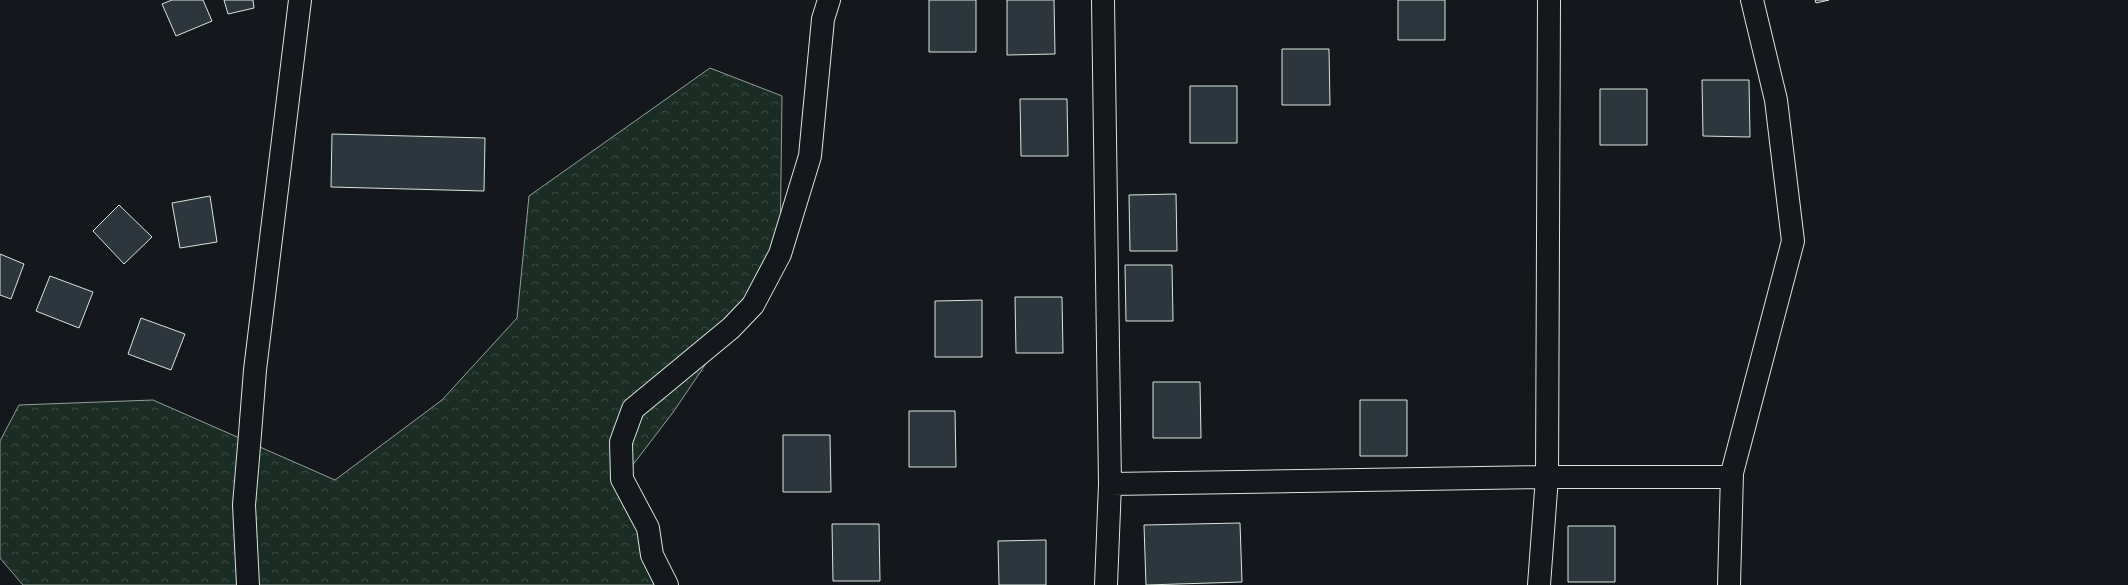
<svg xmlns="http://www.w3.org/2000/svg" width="2128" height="585" viewBox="0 0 2128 585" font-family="'Nunito Sans',sans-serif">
  <defs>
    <pattern id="forest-crowns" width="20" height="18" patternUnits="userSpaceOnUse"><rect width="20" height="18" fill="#1a2d24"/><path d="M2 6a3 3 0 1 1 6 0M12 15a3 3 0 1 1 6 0" fill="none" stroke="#3b4b43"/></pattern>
  </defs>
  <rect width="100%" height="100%" fill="#14181c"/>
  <path fill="url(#forest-crowns)" stroke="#939e99" d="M710 68 782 96 780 254 674 411 622 479 668 585H23L0 558V441L19 405 153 400 335 480 442 400 517 318 529 196Z"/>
  <path fill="#2c363c" stroke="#d8e6dc" d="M172 0H203L212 21 176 36 162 4Z
    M224 0H253L254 8 228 14Z
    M929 0H976V52H929Z
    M1007 0H1054L1055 54 1007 55Z
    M1398 0H1445V40H1398Z
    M1815 0H1829L1816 3Z
    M1282 49H1329L1330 105H1282Z
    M1702 80H1749L1750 137 1703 136Z
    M1190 86H1237V143H1190Z
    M1600 89H1647V145H1600Z
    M1020 99H1067L1068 156H1021Z
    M332 134 485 138 484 191 331 187Z
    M1176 194 1177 251H1130L1129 195Z
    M210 196 217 242 180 248 172 203Z
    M119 205 152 237 124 264 93 231Z
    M0 254 24 264 11 299 0 295Z
    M1125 265H1172L1173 321H1126Z
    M50 276 93 292 79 328 36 311Z
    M1015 297H1062L1063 353H1016Z
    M982 300V357H935V301Z
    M141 318 185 334 171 370 128 354Z
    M1153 382H1200L1201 438H1153Z
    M1360 400H1407V456H1360Z
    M909 411H955L956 467H909Z
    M783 435H830L831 492H783Z
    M1240 523 1242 582 1146 585 1144 525Z
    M832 524H879L880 581H833Z
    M1568 526H1615V582H1568Z
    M1046 540V585H999L998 541Z"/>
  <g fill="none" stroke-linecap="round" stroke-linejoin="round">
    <defs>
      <path id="street" d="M1103 0 1110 484 1106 585
        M1110 484 1547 477H1732
        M667 585 652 555 648 528 622 479 621 442 633 409 731 328 753 305 780 254 810 156 823 19 829 0
        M1539 585 1547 477 1549 0
        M1729 585 1732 473 1793 241 1776 100 1752 0"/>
      <path id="secondary" d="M248 585 244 505 250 434 255 370 300 0"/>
    </defs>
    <use href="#street" stroke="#d8e6dc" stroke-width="24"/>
    <use href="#secondary" stroke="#d8e6dc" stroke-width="24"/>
    <use href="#street" stroke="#14181c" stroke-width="22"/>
    <use href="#secondary" stroke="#14181c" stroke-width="22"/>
  </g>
</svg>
